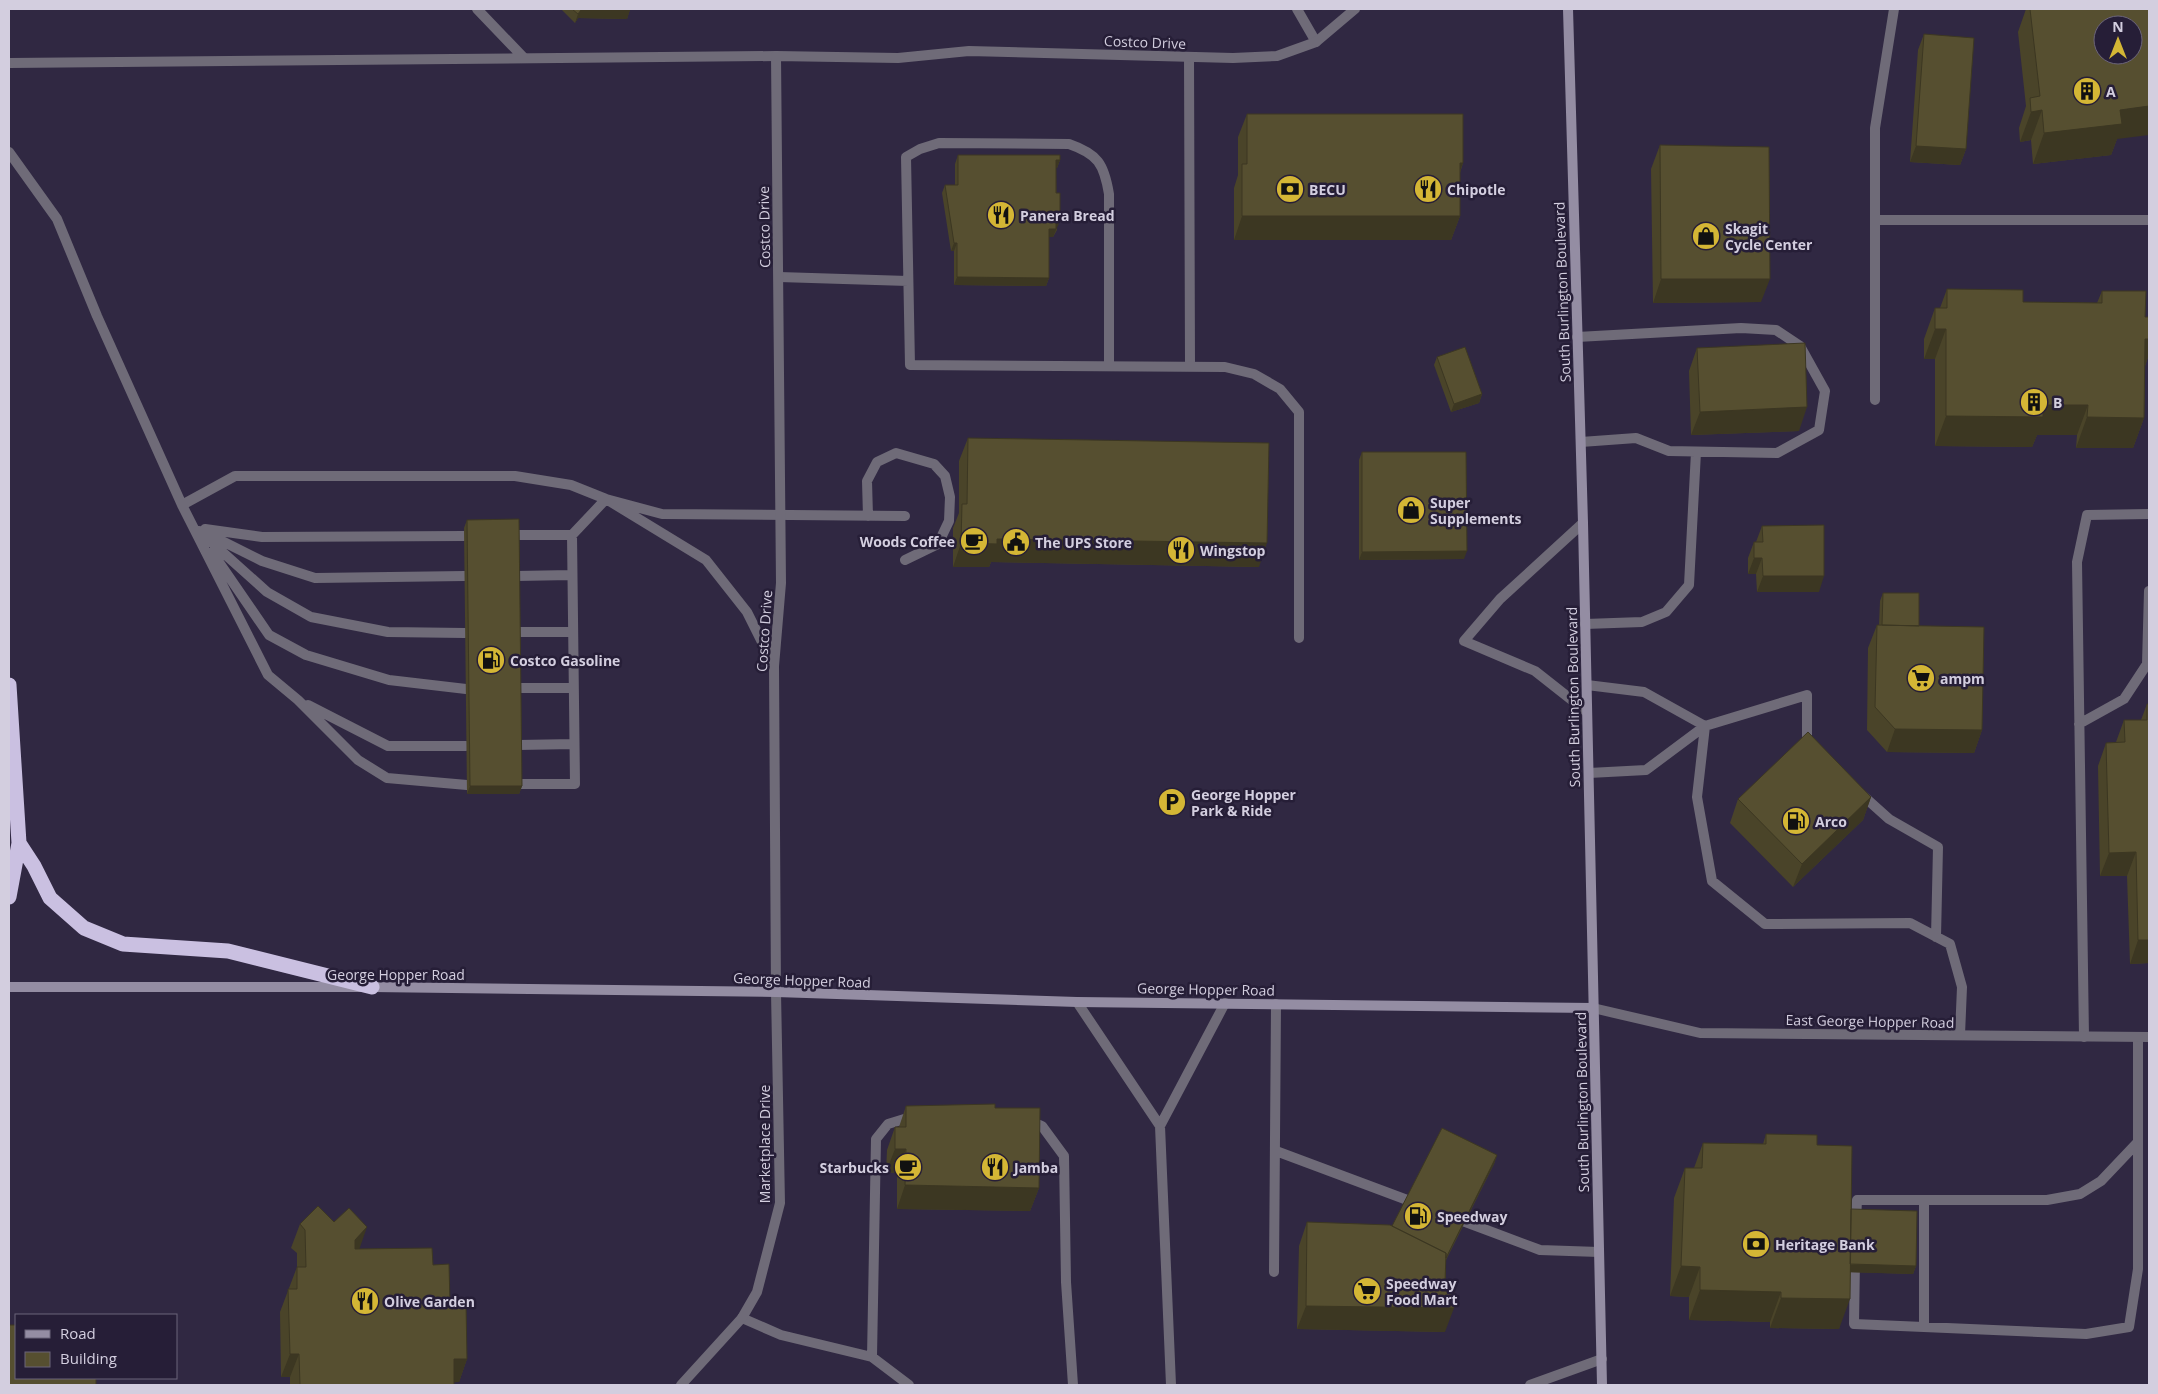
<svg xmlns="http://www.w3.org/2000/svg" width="2158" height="1394" viewBox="0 0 2158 1394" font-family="'Open Sans',sans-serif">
  <rect width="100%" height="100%" fill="#302842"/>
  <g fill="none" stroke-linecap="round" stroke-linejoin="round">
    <path stroke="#6f6b78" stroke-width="10" d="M477 9 524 58
      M1297 9 1316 42
      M1189 57 1190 365
      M9 63 776 56
      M9 152 57 219 97 316 182 505 268 675 298 700 358 760 387 778 467 785
      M1875 220H2149
      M779 277 908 281
      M1577 337 1741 328 1776 330 1800 346 1825 391 1819 430 1777 453 1669 451 1636 438 1581 442
      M1109 365V194C1104 164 1098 154 1069 144L939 143 920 149 906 157 910 365 1225 367 1254 374 1280 389 1299 412V638
      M1875 400V128L1894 9
      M182 505 235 476H515L571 485 606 499 662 514 905 516
      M868 516 867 481 877 462 896 453 934 464 945 476 950 497 949 521 938 544 905 560
      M1583 523 1500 599 1464 641 1535 671 1587 712
      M205 529 262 537 464 536
      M199 531 267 592 311 617 388 632 465 633
      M206 533 262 561 315 578 465 576
      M516 535H572
      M212 552 269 635 306 655 389 680 466 689
      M516 576 572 575
      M1585 624 1642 622 1666 612 1689 585 1696 452
      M517 632H573
      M1587 685 1644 692 1705 726
      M518 688H573
      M308 705 388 746H466
      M2079 724 2124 699 2147 664 2149 591
      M1705 726 1697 797 1712 881 1765 924 1910 923 1950 944 1962 987 1960 1035
      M518 745 574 744
      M1589 773 1646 770 1705 726 1807 695V744L1809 746
      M518 784H575L572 535 606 499 706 560 747 612 774 666
      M1860 793 1889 819 1938 847 1936 937
      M1077 1002 1160 1126
      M2084 1037 2077 562 2087 515 2149 514
      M1028 1120 1042 1126 1064 1156 1066 1282 1073 1385
      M1276 1151 1418 1204
      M1924 1200V1327
      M1452 1217 1540 1250 1599 1252
      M1856 1221 1857 1200H2047L2080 1194 2101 1181 2138 1142
      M1855 1260 1854 1324 2086 1334 2129 1327 2138 1269V1037
      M1274 1272 1276 1004
      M742 1318 781 1335 872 1357 909 1385
      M872 1357 876 1139 888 1124 914 1116
      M1171 1385 1160 1126 1225 1003
      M1530 1385 1602 1359"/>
    <path stroke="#6f6b78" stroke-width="10" d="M1593 1008 1700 1033 2149 1037
      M681 1385 742 1318 757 1292 780 1203 776 992 774 666 781 583 776 56 898 58 969 51 1233 58 1277 56 1316 42 1355 9"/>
    <path stroke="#948da3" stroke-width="10" d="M1568 9 1583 523 1602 1385
      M9 987H372L776 992 1077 1002 1593 1008"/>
    <path stroke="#cac0e1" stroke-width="15" d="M9 685 19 843 9 897
      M19 843 34 866 50 898 84 928 123 944 228 951 372 987"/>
  </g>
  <path fill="#4a4429" d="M561 9H630L627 19 578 18 575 23Z
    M2026 9H2149L2117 139 2111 155 2033 164 2031 140 2020 142 2019 128 2026 106 2018 32Z
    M1924 34 1966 149 1960 165 1910 162 1918 50Z
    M1247 114 1463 163 1460 173V216L1451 240H1234V188L1238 175V137Z
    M1660 145 1761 302 1653 303 1651 169Z
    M958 155 1060 160 1057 168H1056L1057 230 1053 237H1049V278L1046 286 954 285V251H951L942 193 945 185H955V164Z
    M1947 289 2023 302 2097 303 2102 291 2145 317H2149V354L2145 366 2144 418 2133 448H2076L2077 435H2037L2032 447 1935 446V359H1924V339L1935 308H1940Z
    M1697 348 1799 431 1691 435 1689 371Z
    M1437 357 1482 394 1479 403 1451 412 1434 365Z
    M968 438 1259 567 991 562 989 567H953V528L959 513V461Z
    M1362 452 1464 559 1359 560V460Z
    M467 520 522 786 519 794H467L464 528Z
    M1762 526 1819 592H1757L1756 574H1748V558L1754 542H1756Z
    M1883 593 1919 626 1982 730 1974 753 1887 752 1867 730 1868 648 1877 625H1879L1880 601Z
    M2147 704H2149V963L2130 964 2127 876H2100L2098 766 2106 743 2116 742 2124 720H2141Z
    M1871 797 1863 820 1793 887 1730 823 1738 799Z
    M906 1106 995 1108 1039 1188 1030 1211 897 1209V1173L886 1172 887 1150 895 1127H899Z
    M1766 1134 1817 1145 1851 1209 1916 1266 1913 1274 1850 1272 1839 1329 1770 1328V1322L1689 1320V1297L1670 1296 1674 1198 1685 1168H1694L1703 1143 1763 1144Z
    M1497 1155 1494 1164 1446 1260 1445 1332 1297 1329 1299 1246 1307 1222 1392 1226Z
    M300 1224 359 1249 433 1265 450 1304 467 1359 459 1382H454V1385H290V1377H281L280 1312 297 1267V1253L291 1248Z"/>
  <path fill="#3c3722" d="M581 10H630L627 19 578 18 575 23 578 14Z
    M2149 106V135L2117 139 2111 155 2033 164 2044 133 2120 110Z
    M2042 110 2031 140 2020 142 2031 112Z
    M1916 146 1966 149 1960 165 1910 162Z
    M1056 160H1060L1057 168H1053Z
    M1460 163H1463L1454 187Z
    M1242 216H1460L1451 240H1234Z
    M1056 221H1060L1053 237H1046L1049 229Z
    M954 243H957L954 251H951Z
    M957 277 1049 278 1046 286 954 285Z
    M1661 279H1770L1761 302 1653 303Z
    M1935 329H1946L1935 359H1924Z
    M2145 339H2149V354L2144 369Z
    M1482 394 1479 403 1451 412 1454 404Z
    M2043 405H2088L2077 435H2037L2032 447 1935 446 1946 416Z
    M1807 407 1799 431 1691 435 1700 412Z
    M2087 417 2144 418 2133 448H2076Z
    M997 539 1267 543 1259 567 991 562 989 567H953L961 543Z
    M1467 551 1464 559 1359 560 1362 552Z
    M1754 558H1762L1756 574H1748Z
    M1763 576H1824L1819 592H1757Z
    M1895 729 1982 730 1974 753 1887 752Z
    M470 786H522L519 794H467Z
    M1871 797 1863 820 1793 887 1802 864Z
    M2136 852 2127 876H2100L2109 853Z
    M2138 940H2149V963L2130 964Z
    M895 1149H906L897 1173 886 1172Z
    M1497 1155 1494 1164 1437 1276 1440 1268Z
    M905 1185 1039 1188 1030 1211 897 1209Z
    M367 1227 359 1250 346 1263 355 1240Z
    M1842 1264 1916 1266 1913 1274 1840 1272Z
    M1681 1266 1700 1267 1689 1297 1670 1296Z
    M1700 1290 1781 1292 1770 1322 1689 1320Z
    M1781 1298 1850 1299 1839 1329 1770 1328Z
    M1306 1306 1454 1308 1445 1332 1297 1329Z
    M290 1354H299L290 1377H281Z
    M454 1359H467L459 1382 445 1383Z"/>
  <path fill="#564f30" stroke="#3c3722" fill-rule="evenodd" d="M572 9H630V10H581L578 14Z
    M2030 9H2149V106L2120 110 2122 124 2044 133 2042 110 2031 112 2030 98 2040 96ZM2103 25H2133V55H2103Z
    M1924 34 1974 38 1966 149 1916 146Z
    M1247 114H1463V163H1460V216H1242V164H1247Z
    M1660 145 1769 147 1770 279H1661Z
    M958 155H1060V160H1056V193H1060V221H1056V229H1049V278L957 277V243H954L945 185H958Z
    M1947 289 2023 290V302L2102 303V291H2146L2145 317H2149V339H2145L2144 418 2087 417 2088 405H2043V417L1946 416V329H1935V308H1947Z
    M1805 343 1807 407 1700 412 1697 348Z
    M1465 347 1482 394 1454 404 1437 357Z
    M968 438 1269 443 1267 543 997 539V544L961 543 962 504H967Z
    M1362 452H1466L1467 551 1362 552Z
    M519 519 522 786H470L467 520Z
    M1824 525V576H1763L1762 558H1754V542H1763L1762 526Z
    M1883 593H1919V626L1882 625Z
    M1877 625 1984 627 1982 730 1895 729 1875 707Z
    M2147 704H2149V940H2138L2136 852 2109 853 2106 743 2125 742 2124 720H2147Z
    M1808 732 1871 797 1802 864 1738 799Z
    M995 1104V1108H1040L1039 1188 905 1185 906 1149H895V1127H906V1106Z
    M1442 1128 1497 1155 1446 1258V1253L1392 1226Z
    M1766 1134 1817 1135V1145L1852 1146 1850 1299 1781 1298V1292L1700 1290V1267L1681 1266 1685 1168H1702L1703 1143 1766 1144Z
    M318 1206 334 1222 349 1208 367 1227 355 1240V1249L432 1248 433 1265 449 1264 450 1304H466L467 1359H454V1385H300L299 1354H290L288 1289H297V1267H306L305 1230 300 1224Z
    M1851 1209 1917 1211 1916 1266 1850 1264Z
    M1307 1222 1390 1225 1446 1253 1445 1283H1454V1308L1306 1306Z
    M9 1325H16V1378H96V1385H9Z"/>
  <defs>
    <symbol id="building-disc" viewBox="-11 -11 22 22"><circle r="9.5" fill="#d4b635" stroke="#261e37"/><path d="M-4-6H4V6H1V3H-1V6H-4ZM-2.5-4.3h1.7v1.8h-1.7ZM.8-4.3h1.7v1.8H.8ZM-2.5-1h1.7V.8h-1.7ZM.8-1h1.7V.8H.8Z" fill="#111"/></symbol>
    <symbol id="bank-disc" viewBox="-11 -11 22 22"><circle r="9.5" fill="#d4b635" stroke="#261e37"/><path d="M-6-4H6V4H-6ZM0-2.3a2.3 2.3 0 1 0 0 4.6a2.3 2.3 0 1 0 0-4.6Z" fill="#111"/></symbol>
    <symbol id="restaurant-disc" viewBox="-11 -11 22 22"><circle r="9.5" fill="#d4b635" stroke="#261e37"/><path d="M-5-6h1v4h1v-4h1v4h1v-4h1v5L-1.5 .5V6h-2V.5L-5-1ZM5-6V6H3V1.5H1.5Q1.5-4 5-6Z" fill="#111"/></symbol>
    <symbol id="shop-disc" viewBox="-11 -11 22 22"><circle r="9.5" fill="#d4b635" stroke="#261e37"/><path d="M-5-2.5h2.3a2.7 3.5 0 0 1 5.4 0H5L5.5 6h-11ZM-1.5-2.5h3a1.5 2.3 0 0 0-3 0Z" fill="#111"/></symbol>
    <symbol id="cafe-disc" viewBox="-11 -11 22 22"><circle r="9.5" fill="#d4b635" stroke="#261e37"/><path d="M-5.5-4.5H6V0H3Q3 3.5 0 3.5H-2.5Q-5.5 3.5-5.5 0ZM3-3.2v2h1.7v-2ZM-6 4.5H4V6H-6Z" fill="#111"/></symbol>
    <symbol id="civic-disc" viewBox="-11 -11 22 22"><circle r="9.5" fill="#d4b635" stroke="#261e37"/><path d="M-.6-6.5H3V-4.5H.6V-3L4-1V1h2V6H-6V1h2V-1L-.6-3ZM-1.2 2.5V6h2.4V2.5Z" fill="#111"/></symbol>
    <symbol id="fuel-disc" viewBox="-11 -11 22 22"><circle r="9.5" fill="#d4b635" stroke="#261e37"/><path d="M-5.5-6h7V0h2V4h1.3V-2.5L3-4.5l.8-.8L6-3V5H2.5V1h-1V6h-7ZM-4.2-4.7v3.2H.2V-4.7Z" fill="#111"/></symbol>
    <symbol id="supermarket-disc" viewBox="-11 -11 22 22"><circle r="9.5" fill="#d4b635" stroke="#261e37"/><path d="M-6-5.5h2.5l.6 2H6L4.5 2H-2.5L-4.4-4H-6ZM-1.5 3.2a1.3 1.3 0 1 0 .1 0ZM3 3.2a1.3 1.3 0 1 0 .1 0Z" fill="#111"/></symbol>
    <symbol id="parking-disc" viewBox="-11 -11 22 22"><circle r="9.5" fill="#d4b635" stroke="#261e37"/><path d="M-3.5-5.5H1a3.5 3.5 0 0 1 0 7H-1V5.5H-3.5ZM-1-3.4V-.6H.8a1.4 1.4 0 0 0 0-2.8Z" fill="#111"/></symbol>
  </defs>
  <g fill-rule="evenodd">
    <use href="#building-disc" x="2071" y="75" width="32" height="32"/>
    <use href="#bank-disc" x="1274" y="173" width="32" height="32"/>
    <use href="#restaurant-disc" x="1412" y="173" width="32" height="32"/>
    <use href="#restaurant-disc" x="985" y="199" width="32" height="32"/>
    <use href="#shop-disc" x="1690" y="220" width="32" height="32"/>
    <use href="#building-disc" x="2018" y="386" width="32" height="32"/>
    <use href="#shop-disc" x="1395" y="494" width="32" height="32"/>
    <use href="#cafe-disc" x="958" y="525" width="32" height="32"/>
    <use href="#civic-disc" x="1000" y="526" width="32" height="32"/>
    <use href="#restaurant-disc" x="1165" y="534" width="32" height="32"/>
    <use href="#fuel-disc" x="475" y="644" width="32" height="32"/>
    <use href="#supermarket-disc" x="1905" y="662" width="32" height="32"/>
    <use href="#parking-disc" x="1156" y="786" width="32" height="32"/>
    <use href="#fuel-disc" x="1780" y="805" width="32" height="32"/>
    <use href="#cafe-disc" x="892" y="1151" width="32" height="32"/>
    <use href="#restaurant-disc" x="979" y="1151" width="32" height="32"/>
    <use href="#fuel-disc" x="1402" y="1200" width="32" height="32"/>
    <use href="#bank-disc" x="1740" y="1228" width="32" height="32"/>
    <use href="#supermarket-disc" x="1351" y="1275" width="32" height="32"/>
    <use href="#restaurant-disc" x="349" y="1285" width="32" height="32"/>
  </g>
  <g text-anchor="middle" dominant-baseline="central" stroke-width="5" stroke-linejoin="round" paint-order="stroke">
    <g font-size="14" fill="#d3cedf" stroke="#261e37">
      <text transform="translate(1145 42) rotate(2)">Costco Drive</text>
      <text transform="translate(764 227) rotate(-91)">Costco Drive</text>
      <text transform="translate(1562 292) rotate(-92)">South Burlington Boulevard</text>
      <text transform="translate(764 631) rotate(-86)">Costco Drive</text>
      <text transform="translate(1573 697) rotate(-91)">South Burlington Boulevard</text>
      <text x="396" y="974">George Hopper Road</text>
      <text transform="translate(802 980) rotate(2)">George Hopper Road</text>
      <text transform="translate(1206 989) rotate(1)">George Hopper Road</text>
      <text transform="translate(1870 1021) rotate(1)">East George Hopper Road</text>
      <text transform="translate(1582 1102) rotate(-91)">South Burlington Boulevard</text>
      <text transform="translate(764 1144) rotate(-90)">Marketplace Drive</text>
    </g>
    <g font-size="14" font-weight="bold" fill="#d3cedf" stroke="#261e37" text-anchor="start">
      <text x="2106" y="91">A</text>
      <text x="1309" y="189">BECU</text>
      <text x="1447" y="189">Chipotle</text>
      <text x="1020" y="215">Panera Bread</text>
      <text x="1725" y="228">Skagit<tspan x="1725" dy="16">Cycle Center</tspan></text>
      <text x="2053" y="402">B</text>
      <text x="1430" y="502">Super<tspan x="1430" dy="16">Supplements</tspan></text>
      <text x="955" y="541" text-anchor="end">Woods Coffee</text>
      <text x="1035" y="542">The UPS Store</text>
      <text x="1200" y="550">Wingstop</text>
      <text x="510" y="660">Costco Gasoline</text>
      <text x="1940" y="678">ampm</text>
      <text x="1191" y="794">George Hopper<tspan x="1191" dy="16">Park &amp; Ride</tspan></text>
      <text x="1815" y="821">Arco</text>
      <text x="889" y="1167" text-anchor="end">Starbucks</text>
      <text x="1014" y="1167">Jamba</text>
      <text x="1437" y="1216">Speedway</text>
      <text x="1775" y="1244">Heritage Bank</text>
      <text x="1386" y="1283">Speedway<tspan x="1386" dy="16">Food Mart</tspan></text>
      <text x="384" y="1301">Olive Garden</text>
    </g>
  </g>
  <rect width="2158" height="1394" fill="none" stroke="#d3cedf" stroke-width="20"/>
  <rect x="15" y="1314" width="162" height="65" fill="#261e37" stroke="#6b647a"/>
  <rect x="25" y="1330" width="25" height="8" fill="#948da3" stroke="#6b647a"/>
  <text x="60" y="1339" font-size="15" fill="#d3cedf">Road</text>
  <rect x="25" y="1352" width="25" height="15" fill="#564f30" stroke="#6b647a"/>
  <text x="60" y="1364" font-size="15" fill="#d3cedf">Building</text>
  <g transform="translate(2118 40)"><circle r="24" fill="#261e37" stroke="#6b647a"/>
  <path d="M0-4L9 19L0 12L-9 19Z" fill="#d4b635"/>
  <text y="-8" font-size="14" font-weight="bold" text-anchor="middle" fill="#d3cedf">N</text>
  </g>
</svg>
